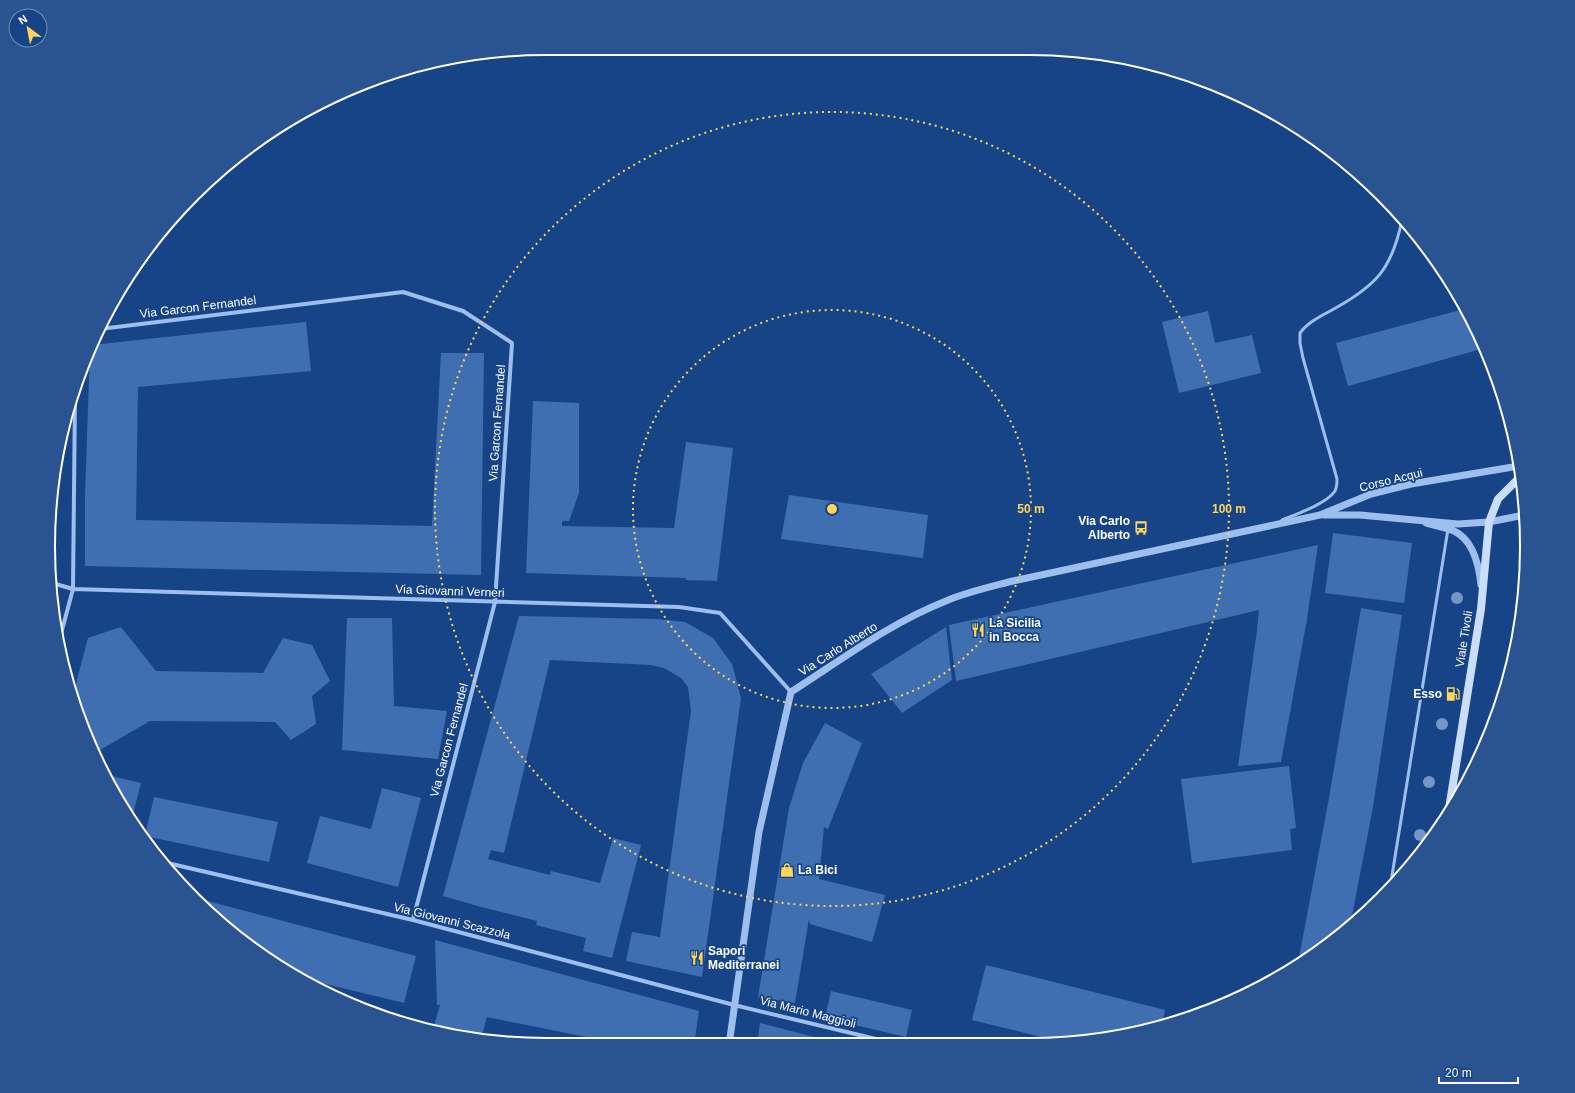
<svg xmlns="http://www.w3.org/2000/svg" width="1575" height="1093" viewBox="0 0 1575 1093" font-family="Helvetica,sans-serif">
  <rect width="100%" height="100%" fill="#174487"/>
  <path fill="#3f6fb1" d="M1464 309 1485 348 1348 386 1336 343Z
    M1208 311 1215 343 1252 335 1261 373 1179 393 1162 322Z
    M306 322 311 371 138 387 136 520 432 526 441 353H484L481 575 85 566V495L90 349 92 345Z
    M533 401 579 403V493L569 521H562V526L674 528 686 442 733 448 717 581 686 580V578L526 573Z
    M789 495 928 515 923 558 781 539Z
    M1333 533 1412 543 1404 603 1325 593Z
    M1318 545 1307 619 1281 762 1238 766 1257 630 1259 610 956 681 949 625Z
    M1361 608 1402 615 1373 807 1350 926 1332 942 1298 963 1329 798Z
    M519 616 657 619 685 622 713 638 732 664 741 698 702 977 626 961 632 932 660 937 691 711 688 687 681 678 664 668 651 665 550 660 504 853 491 850 488 859 550 875 551 871 600 883 613 838 641 845 612 958 583 951 586 938 536 925 537 921 481 907 443 896Z
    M347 618H392L394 706 447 711 438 759 342 750Z
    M121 627 156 671 263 673 283 638 312 645 330 681 312 696 316 724 291 740 275 722 150 721 100 750 93 748 74 691 88 638Z
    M946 627 952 680 902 713 871 674Z
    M825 723 862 743 828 829 824 827 819 879 885 895 872 942 810 924 809 919 795 1003 758 997 789 808 803 763Z
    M1289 766 1296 828 1290 829 1292 850 1192 863 1181 779Z
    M103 774 141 783 131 822 128 817Z
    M382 788 421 798 398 887 307 863 320 816 371 829Z
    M154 797 278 822 269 862 145 836Z
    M192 897 416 956 404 1003 301 978 269 961Z
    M435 940 699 1011 694 1045H626L487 1017 481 1039 449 1035 433 1030 440 1005H437Z
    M986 965 1165 1010 1162 1023 1126 1035 1062 1042 972 1020Z
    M831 991 912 1010 906 1037 825 1018Z
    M760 1023 841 1044V1045H757Z"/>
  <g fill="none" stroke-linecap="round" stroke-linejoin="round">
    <path stroke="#9dbfee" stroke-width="3" d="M1282 520C1297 514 1326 504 1335 491 1337 487 1337 483 1337 479L1303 358 1300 343V333C1308 322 1321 316 1332 310 1376 286 1392 269 1402 220
      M1390 888 1448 529"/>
    <path stroke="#9dbfee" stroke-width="4" d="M100 329 403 292 463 311 512 343 495 602 413 920
      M52 583 73 589 679 607 720 613 791 692
      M58 645 73 589 75 395
      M163 862 413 920 734 1005 901 1045"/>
    <path stroke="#9dbfee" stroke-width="7" d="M1324 515H1360L1458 524 1489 522 1524 515
      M1426 523C1435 526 1445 527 1454 531 1473 540 1479 565 1481 585
      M729 1045 759 832 791 692C841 660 890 623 946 601 967 592 990 587 1013 581L1320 515 1371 494 1411 484 1519 466"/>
    <path stroke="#caddfa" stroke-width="8" d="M1515 651 1519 632
      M1448 815 1481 609 1489 522 1498 499 1520 477"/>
  </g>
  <g fill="#7696c6">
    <circle cx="1457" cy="598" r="6"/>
    <circle cx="1442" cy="724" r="6"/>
    <circle cx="1429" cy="782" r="6"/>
    <circle cx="1420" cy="835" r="6"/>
  </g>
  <g fill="none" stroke="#ffd55a" stroke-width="2" stroke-dasharray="2 4">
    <circle cx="832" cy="509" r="199"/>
    <circle cx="832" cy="509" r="397"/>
  </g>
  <defs>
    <symbol id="bus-bare" viewBox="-9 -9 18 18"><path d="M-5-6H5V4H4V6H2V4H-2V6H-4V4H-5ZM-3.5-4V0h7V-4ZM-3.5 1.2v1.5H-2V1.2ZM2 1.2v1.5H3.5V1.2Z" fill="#ffd55a" stroke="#174487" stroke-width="2.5" paint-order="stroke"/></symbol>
    <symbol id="restaurant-bare" viewBox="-9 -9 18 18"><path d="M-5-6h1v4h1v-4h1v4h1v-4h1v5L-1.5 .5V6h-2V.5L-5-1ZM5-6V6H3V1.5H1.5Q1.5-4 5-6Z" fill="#ffd55a" stroke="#174487" stroke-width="2.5" paint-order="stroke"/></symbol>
    <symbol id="fuel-bare" viewBox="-9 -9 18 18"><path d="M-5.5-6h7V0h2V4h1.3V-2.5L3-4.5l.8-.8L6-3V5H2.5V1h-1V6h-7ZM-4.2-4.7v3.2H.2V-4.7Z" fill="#ffd55a" stroke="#174487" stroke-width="2.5" paint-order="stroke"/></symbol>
    <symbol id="shop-bare" viewBox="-9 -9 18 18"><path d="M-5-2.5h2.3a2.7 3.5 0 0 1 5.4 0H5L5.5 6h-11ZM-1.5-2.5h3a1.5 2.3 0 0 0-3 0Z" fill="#ffd55a" stroke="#174487" stroke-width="2.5" paint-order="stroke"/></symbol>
  </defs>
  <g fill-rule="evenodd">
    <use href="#bus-bare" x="1131" y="518" width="20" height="20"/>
    <use href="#restaurant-bare" x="968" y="620" width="20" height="20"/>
    <use href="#fuel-bare" x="1443" y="684" width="20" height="20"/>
    <use href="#shop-bare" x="777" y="860" width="20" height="20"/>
    <use href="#restaurant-bare" x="687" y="948" width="20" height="20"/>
  </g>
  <g text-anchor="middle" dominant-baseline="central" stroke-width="3.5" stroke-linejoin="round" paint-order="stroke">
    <g font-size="12" fill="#fff" stroke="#174487">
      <text transform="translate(198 307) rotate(-7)">Via Garcon Fernandel</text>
      <text transform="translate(497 423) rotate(-86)">Via Garcon Fernandel</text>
      <text transform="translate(1391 480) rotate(-14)">Corso Acqui</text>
      <text transform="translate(450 591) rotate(2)">Via Giovanni Verneri</text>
      <text transform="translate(1464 639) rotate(-81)">Viale Tivoli</text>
      <text transform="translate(838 649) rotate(-32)">Via Carlo Alberto</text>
      <text transform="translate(449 740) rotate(-75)">Via Garcon Fernandel</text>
      <text transform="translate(452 921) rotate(14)">Via Giovanni Scazzola</text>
      <text transform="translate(808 1012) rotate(14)">Via Mario Maggioli</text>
    </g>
    <g font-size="12" font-weight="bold" fill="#fff" stroke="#174487" text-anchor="start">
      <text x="1130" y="521" text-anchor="end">Via Carlo<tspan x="1130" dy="14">Alberto</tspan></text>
      <text x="989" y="623">La Sicilia<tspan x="989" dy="14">in Bocca</tspan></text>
      <text x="1442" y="694" text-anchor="end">Esso</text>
      <text x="798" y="870">La Bici</text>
      <text x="708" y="951">Sapori<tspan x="708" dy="14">Mediterranei</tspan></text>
    </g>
  </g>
  <path d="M0 0H1575V1093H0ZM546 55H1029A491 491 0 0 1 1520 546V547A491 491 0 0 1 1029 1038H546A491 491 0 0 1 55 547V546A491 491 0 0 1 546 55Z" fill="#2a5391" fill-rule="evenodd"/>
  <path fill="none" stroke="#fff" stroke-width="2" d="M546 55H1029A491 491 0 0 1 1520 546V547A491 491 0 0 1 1029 1038H546A491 491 0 0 1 55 547V546A491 491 0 0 1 546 55Z"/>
  <circle cx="832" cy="509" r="6" fill="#ffd55a" stroke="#174487" stroke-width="2"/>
  <g font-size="12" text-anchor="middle" font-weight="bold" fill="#ffd55a" stroke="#174487" stroke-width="3.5" stroke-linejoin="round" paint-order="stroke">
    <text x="1031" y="513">50 m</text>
    <text x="1229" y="513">100 m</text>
  </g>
  <g transform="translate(28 28) rotate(328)"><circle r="19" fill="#174487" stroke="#748fb7"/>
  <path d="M0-3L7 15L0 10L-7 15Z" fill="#ffd55a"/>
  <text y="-6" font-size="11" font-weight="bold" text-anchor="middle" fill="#ffffff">N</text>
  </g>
  <path d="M1439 1077v6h79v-6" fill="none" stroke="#ffffff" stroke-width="2"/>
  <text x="1445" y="1077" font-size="12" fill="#ffffff" stroke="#174487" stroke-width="3" paint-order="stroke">20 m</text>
</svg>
